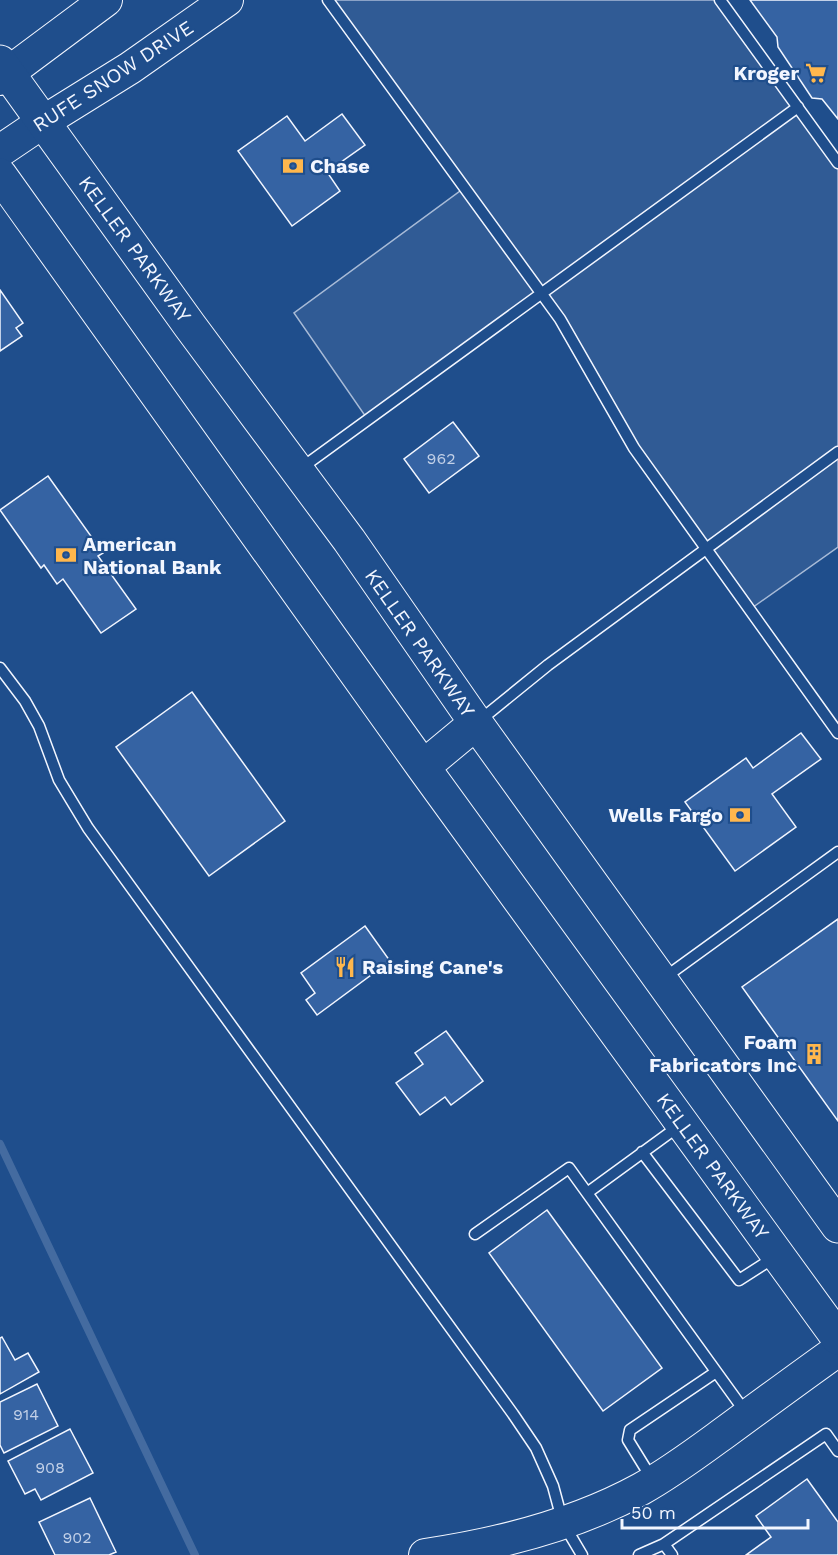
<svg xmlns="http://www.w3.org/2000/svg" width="838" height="1555" viewBox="0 0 838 1555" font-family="'Work Sans',sans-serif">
  <rect width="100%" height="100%" fill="#1f4e8c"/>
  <path fill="#305b95" stroke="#a8bbd7" stroke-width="1.5" d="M328 0H720L838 163V547L749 610 634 448 541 294 368 420 294 313 464 188Z"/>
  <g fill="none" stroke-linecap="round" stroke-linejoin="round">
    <path stroke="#446ba0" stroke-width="8" d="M0 1144 195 1555"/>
  </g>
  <path fill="#3563a3" stroke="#f2f6ff" stroke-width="1.5" d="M750 0H838V119L822 99 812 98 778 47 777 37Z
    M342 114 365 145 327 172 340 191 292 226 238 151 287 116 305 141Z
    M0 290 23 323 16 328 22 336 0 351Z
    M453 422 479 456 429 493 404 459Z
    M48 476 103 553 98 556 136 609 101 633 63 579 57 584 44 565 41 568 0 510Z
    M192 692 285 821 209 876 116 747Z
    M801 733 821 759 772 794 796 827 735 871 685 802 746 758 753 768Z
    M838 919V1121L742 987Z
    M365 926 390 961 317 1015 306 1000 315 993 301 973Z
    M446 1031 483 1081 451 1105 445 1097 420 1115 396 1083 423 1064 415 1053Z
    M547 1210 662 1368 603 1411 489 1253Z
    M2 1337 15 1360 28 1353 39 1372 0 1394V1338Z
    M37 1384 58 1426 4 1453 0 1445V1402Z
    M70 1429 93 1473 41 1500 35 1489 25 1494 8 1461Z
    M807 1479 838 1522V1555H746L771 1537 756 1516Z
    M90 1498 116 1552 109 1555H55L39 1522Z"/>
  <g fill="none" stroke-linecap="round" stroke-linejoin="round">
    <defs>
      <path id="lane" d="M328 0 560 319 634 448 838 733
        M720 0 838 163
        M300 469 798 107
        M0 668 25 701 39 726 59 780 88 828 513 1414 536 1448 553 1486 563 1523 582 1555
        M479 721 548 665 838 452
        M664 978 838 852
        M642 1152 739 1280 775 1257
        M587 1193 679 1126
        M475 1234 569 1168 746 1413
        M652 1479 628 1440 630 1430 716 1372
        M664 1544 826 1434 838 1451
        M639 1555 664 1544 672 1555"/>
      <path id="secondary" d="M0 79 106 0
        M0 151 43 122 130 68 227 0
        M425 1555C500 1544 575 1525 641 1489 670 1473 698 1452 724 1433 762 1405 800 1377 838 1350"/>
      <path id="primary" d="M0 62 190 326 349 540 476 723 838 1226
        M0 175 423 767 838 1338
        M423 767 476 723"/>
    </defs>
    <use href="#lane" stroke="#f2f6ff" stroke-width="13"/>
    <use href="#secondary" stroke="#f2f6ff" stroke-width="34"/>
    <use href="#primary" stroke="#f2f6ff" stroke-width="35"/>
    <use href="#lane" stroke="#1f4e8c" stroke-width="10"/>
    <use href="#secondary" stroke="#1f4e8c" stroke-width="32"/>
    <use href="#primary" stroke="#1f4e8c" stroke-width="33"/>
  </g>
  <defs>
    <symbol id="supermarket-bare" viewBox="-9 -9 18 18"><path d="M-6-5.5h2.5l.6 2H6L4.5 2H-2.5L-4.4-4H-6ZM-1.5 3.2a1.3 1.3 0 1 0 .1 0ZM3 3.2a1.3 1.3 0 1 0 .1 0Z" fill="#ffb74d" stroke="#1f4e8c" stroke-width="2.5" paint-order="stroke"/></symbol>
    <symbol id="bank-bare" viewBox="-9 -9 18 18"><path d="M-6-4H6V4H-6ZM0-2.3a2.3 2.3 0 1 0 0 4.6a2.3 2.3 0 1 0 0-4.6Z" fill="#ffb74d" stroke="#1f4e8c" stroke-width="2.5" paint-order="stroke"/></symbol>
    <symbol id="restaurant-bare" viewBox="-9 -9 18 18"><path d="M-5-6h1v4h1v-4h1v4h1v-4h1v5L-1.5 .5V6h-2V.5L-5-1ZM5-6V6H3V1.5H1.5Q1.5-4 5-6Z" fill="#ffb74d" stroke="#1f4e8c" stroke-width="2.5" paint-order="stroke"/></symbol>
    <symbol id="building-bare" viewBox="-9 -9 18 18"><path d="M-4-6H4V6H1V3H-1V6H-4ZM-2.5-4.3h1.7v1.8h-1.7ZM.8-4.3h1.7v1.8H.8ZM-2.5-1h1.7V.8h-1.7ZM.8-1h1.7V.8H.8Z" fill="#ffb74d" stroke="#1f4e8c" stroke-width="2.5" paint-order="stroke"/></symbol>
  </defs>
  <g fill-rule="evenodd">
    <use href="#supermarket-bare" x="801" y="58" width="30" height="30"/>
    <use href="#bank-bare" x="278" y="151" width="30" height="30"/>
    <use href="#bank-bare" x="51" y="540" width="30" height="30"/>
    <use href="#bank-bare" x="725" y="800" width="30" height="30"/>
    <use href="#restaurant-bare" x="330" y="952" width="30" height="30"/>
    <use href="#building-bare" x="799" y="1039" width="30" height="30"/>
  </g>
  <g text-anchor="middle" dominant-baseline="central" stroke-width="4.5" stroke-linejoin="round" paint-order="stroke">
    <g font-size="16" fill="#c3d1e8">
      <text x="441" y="458">962</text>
      <text x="26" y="1414">914</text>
      <text x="50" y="1467">908</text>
      <text x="77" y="1537">902</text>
    </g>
    <g font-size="20" font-weight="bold" fill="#f2f6ff" stroke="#1f4e8c" text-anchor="end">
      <text x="799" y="73">Kroger</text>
      <text x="310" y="166" text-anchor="start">Chase</text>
      <text x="83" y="544" text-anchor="start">American<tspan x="83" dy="23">National Bank</tspan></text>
      <text x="723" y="815">Wells Fargo</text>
      <text x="362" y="967" text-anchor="start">Raising Cane's</text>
      <text x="797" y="1042">Foam<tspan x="797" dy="23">Fabricators Inc</tspan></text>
    </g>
    <g font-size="20" fill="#f2f6ff" stroke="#1f4e8c">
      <text transform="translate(113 76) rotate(-33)">RUFE SNOW DRIVE</text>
      <text transform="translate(135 249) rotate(54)">KELLER PARKWAY</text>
      <text transform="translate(420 643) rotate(55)">KELLER PARKWAY</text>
      <text transform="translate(713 1166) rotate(54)">KELLER PARKWAY</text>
    </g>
  </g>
  <path d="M622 1519v9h186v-9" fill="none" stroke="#f2f6ff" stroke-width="3"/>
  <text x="631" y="1519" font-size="18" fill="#f2f6ff" stroke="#1f4e8c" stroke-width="4.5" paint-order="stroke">50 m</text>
</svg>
